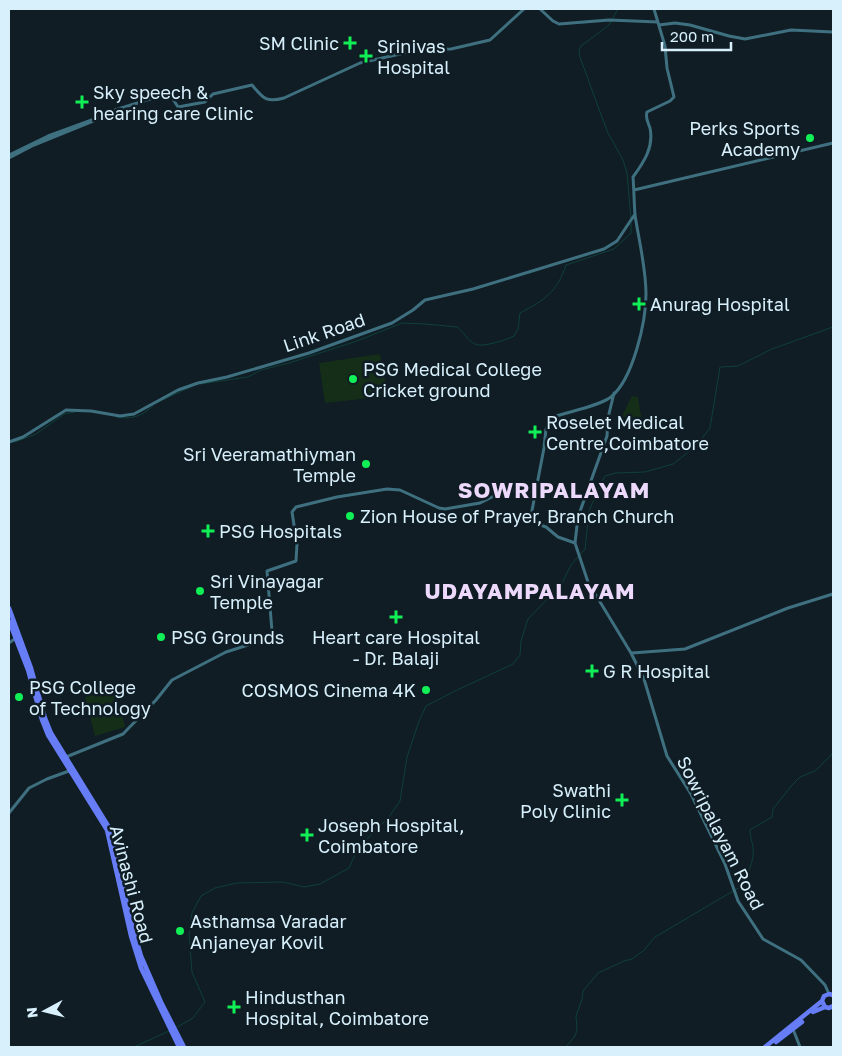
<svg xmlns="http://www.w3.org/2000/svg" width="842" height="1056" viewBox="0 0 842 1056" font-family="'Golos Text',sans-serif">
  <rect width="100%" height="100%" fill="#101d25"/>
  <path fill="#142e18" d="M380 354 388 396 325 403 319 363Z
    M632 396 638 397 642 422H637L622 416Z
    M116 689 125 727 95 736 85 697Z"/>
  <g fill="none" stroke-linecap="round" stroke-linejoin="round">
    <path stroke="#0e4039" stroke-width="1" d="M618 9 609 25 581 46 579 50 580 57 600 112 608 133 623 160 627 173 631 219
      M200 384 248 377 261 370 289 363 357 341 402 323 425 324 457 327C464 332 468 341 475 344 482 348 506 340 514 336L518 329 520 313C545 300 557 292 566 265L614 249 631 233V223
      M156 403 193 386
      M116 417C132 420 142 416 153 406
      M15 442 36 434 64 414 75 412
      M177 1027 193 1018 205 1002 192 972 189 934 192 913 201 896 215 888 237 883 283 882 304 887 320 884 349 868 358 848 389 817 400 801 407 757 419 721 426 706 455 691 513 664 520 655 521 641 528 619 561 585 571 565 585 549 589 511 600 485 605 476 616 473 645 472 673 464 696 446 710 428 720 367 738 366 772 349 833 327
      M134 1047 169 1031
      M566 1047 575 1036 577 1030 576 1016 582 999 583 991 598 973 624 961 632 959 644 950 655 937 740 887C747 875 755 861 753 847 752 841 750 837 750 830L772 817 773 809 792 785 800 777 815 771 833 753"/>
    <path stroke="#3f7080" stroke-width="3" d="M540 9 553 21 559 24 609 20 658 22
      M654 9 665 46 667 68 674 97 670 101 647 112C645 118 648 122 650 128 654 147 644 162 633 177 634 189 634 202 635 215 639 241 646 268 646 294 646 322 633 379 611 397 597 407 570 411 553 417L546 429 544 448 530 521 546 527 558 537 575 543 588 582 631 653 644 679 667 756 691 794 725 864 738 901 763 939 801 960 825 985 829 994
      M659 25 675 23 690 25 729 36 745 39 791 30 833 32
      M9 155 48 136 100 117
      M9 158 34 145 98 119 115 110 166 94 171 96 178 107 205 102 213 94 252 85C263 98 266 103 284 98L360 63 418 50 451 49 490 40 524 9
      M634 190 833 143
      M9 442 23 437 66 410 91 411 120 416 134 414 178 390 198 383 227 377 309 353 392 323 413 310 425 300 473 289 604 249 617 241 635 214
      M575 543 578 517 607 436 608 418 614 393
      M9 643 16 638
      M632 653 685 649 788 608 833 594
      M66 757 123 734 156 700 172 680 226 652 264 640 270 636 272 631 267 571 296 561 297 544 292 512 296 507 337 497 387 489 400 490 439 508 445 509 480 503 504 491 535 489
      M9 813 29 788 47 779 69 771
      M793 1029 800 1047"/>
    <path stroke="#667df5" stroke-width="4.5" d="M9 608 31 668 45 718 51 733 110 829 131 922 141 956 161 1002 184 1047
      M9 621 28 670 42 720 48 735 107 830 131 936 141 968 179 1047
      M833 995 829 994 824 996 822 1001 825 1007 829 1008 833 1006
      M813 1012 825 1007
      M776 1042 802 1022
      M765 1047 822 1001"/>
  </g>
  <g fill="#10ef55" stroke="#101d25" stroke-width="2">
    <path d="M347.5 35.5h5v5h5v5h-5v5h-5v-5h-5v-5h5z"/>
    <path d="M363.5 48.5h5v5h5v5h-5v5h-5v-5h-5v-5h5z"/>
    <path d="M79.5 94.5h5v5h5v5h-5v5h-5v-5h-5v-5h5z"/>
    <circle cx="810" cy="138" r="5"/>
    <path d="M636.5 296.5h5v5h5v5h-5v5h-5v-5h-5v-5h5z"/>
    <circle cx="353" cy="379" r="5"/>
    <path d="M532.5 424.5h5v5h5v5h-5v5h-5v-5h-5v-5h5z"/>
    <circle cx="366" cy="464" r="5"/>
    <circle cx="350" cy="516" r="5"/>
    <path d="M205.5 523.5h5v5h5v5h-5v5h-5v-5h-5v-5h5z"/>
    <circle cx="200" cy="591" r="5"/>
    <path d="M393.5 609.5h5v5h5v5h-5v5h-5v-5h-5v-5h5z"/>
    <circle cx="161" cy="637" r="5"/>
    <path d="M589.5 663.5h5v5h5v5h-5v5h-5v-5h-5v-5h5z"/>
    <circle cx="426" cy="690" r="5"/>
    <circle cx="19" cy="697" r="5"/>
    <path d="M619.5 792.5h5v5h5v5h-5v5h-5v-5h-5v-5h5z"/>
    <path d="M304.5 827.5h5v5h5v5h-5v5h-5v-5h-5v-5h5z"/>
    <circle cx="180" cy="931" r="5"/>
    <path d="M231.5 999.5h5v5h5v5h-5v5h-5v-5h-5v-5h5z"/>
  </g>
  <g text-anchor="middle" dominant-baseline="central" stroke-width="5" stroke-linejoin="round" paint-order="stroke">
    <g font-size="18" fill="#d7f0fc" stroke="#101d25" text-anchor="start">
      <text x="339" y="43" text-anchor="end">SM Clinic</text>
      <text x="377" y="46">Srinivas<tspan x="377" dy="21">Hospital</tspan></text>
      <text x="93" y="92">Sky speech &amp;<tspan x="93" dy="21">hearing care Clinic</tspan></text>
      <text x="800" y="128" text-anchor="end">Perks Sports<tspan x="800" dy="21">Academy</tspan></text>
      <text x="650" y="304">Anurag Hospital</text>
      <text x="363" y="369">PSG Medical College<tspan x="363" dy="21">Cricket ground</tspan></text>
      <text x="546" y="422">Roselet Medical<tspan x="546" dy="21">Centre,Coimbatore</tspan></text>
      <text x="356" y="454" text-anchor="end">Sri Veeramathiyman<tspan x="356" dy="21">Temple</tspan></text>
      <text x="360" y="516">Zion House of Prayer, Branch Church</text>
      <text x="219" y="531">PSG Hospitals</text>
      <text x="210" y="581">Sri Vinayagar<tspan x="210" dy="21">Temple</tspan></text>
      <text x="171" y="637">PSG Grounds</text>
      <text x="396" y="637" text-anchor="middle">Heart care Hospital<tspan x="396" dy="21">- Dr. Balaji</tspan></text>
      <text x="603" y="671">G R Hospital</text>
      <text x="29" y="687">PSG College<tspan x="29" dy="21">of Technology</tspan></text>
      <text x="416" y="690" text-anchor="end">COSMOS Cinema 4K</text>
      <text x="611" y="790" text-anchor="end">Swathi<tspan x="611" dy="21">Poly Clinic</tspan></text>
      <text x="318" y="825">Joseph Hospital,<tspan x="318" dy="21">Coimbatore</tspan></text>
      <text x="190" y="921">Asthamsa Varadar<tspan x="190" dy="21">Anjaneyar Kovil</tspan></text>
      <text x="245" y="997">Hindusthan<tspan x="245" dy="21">Hospital, Coimbatore</tspan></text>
    </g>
    <g font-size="18" fill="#d7f0fc" stroke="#101d25">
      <text transform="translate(324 332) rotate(-19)">Link Road</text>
      <text transform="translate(721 833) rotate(63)">Sowripalayam Road</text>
      <text transform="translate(132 884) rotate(75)">Avinashi Road</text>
    </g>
    <g font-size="22" font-weight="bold" letter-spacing="1" fill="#edd9fc" stroke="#101d25">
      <text x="554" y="489">SOWRIPALAYAM</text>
      <text x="530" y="590">UDAYAMPALAYAM</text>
    </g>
  </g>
  <rect width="842" height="1056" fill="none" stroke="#d7f0fc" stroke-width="20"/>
  <g transform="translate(45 1011) rotate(263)" stroke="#101d25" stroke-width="4" paint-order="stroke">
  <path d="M0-4L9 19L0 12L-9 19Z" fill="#d7f0fc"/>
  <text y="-8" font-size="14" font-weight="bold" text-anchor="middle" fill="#d7f0fc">N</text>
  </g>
  <path d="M662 42v8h69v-8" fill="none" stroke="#d7f0fc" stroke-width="2.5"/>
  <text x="670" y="42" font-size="15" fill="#d7f0fc" stroke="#101d25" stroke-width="4" paint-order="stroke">200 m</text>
</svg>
